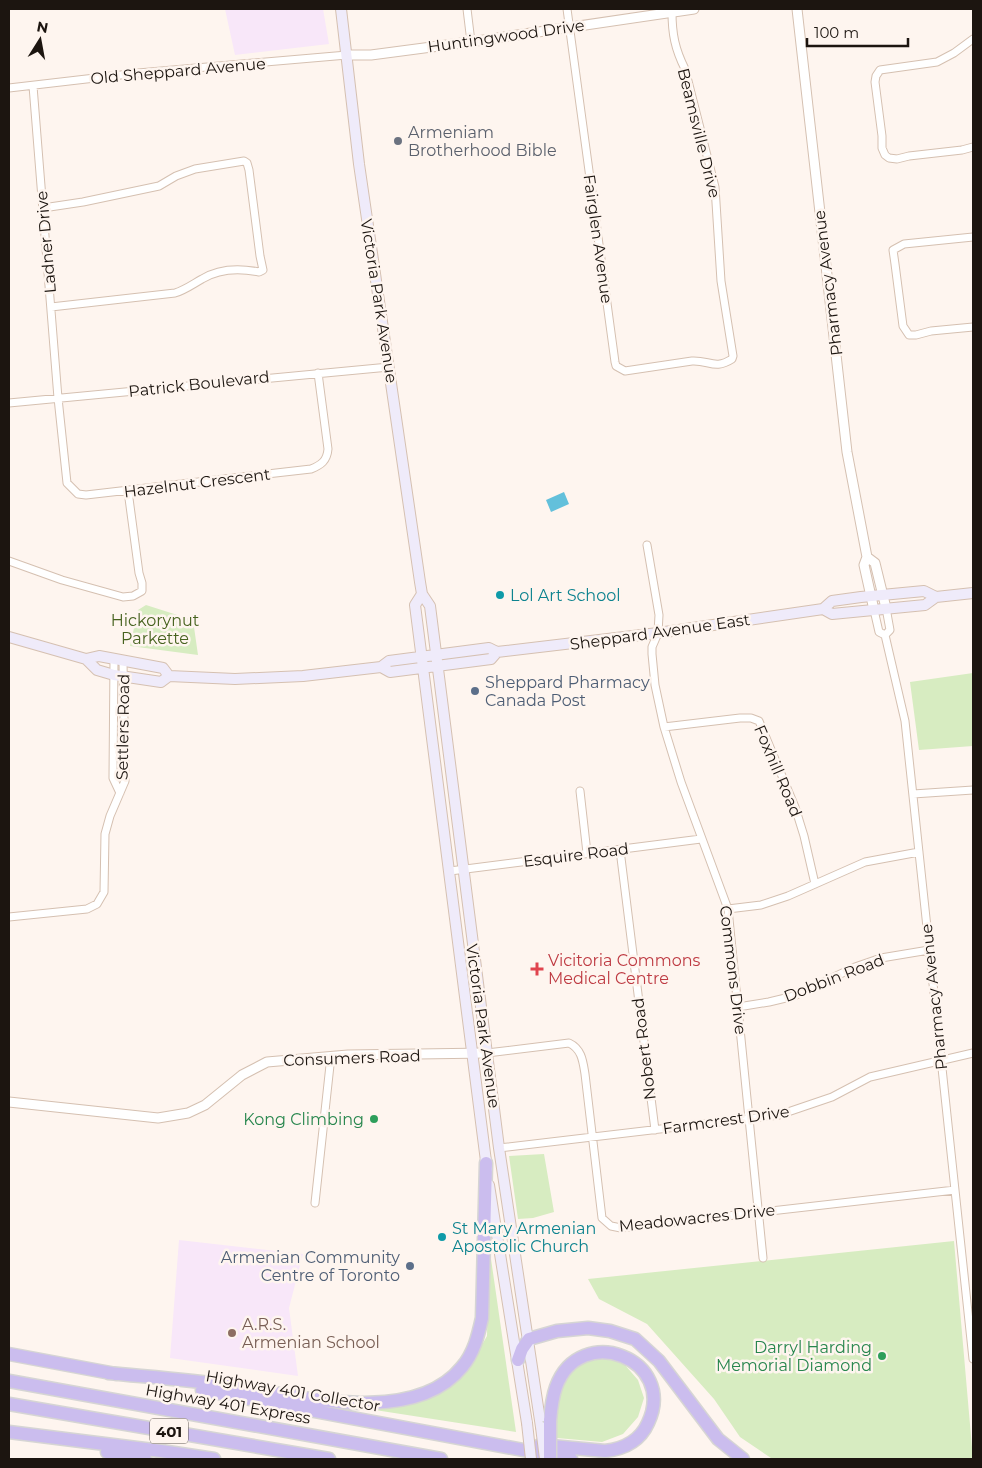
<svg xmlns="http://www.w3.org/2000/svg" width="982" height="1468" viewBox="0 0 982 1468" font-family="Montserrat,sans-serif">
  <rect width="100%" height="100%" fill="#fef5ef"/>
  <path fill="#f8e7f9" d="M225 9H323L329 44 235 55Z
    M179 1240 303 1254 289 1308 298 1376 170 1358Z"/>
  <path fill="#d7ecc1" d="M146 605 193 620 198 655 130 646 138 610Z
    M973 673V746L919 750 910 682Z
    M544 1154 554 1212 533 1218 518 1219 509 1156Z
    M954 1241 973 1459H777L771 1458 740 1437 714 1399 647 1324 599 1299 588 1279Z
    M489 1245 516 1432 375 1410 372 1405 418 1401 451 1387 475 1357 487 1336Z
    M601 1355 625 1365 638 1380 644 1398 638 1417 623 1434 602 1442 557 1438 555 1400 566 1374 581 1359Z"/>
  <path fill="#63c0db" d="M564 492 569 504 551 512 546 500Z"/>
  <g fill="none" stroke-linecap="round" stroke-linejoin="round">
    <defs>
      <path id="minor" d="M467 9 471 42
        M567 9 615 362 616 366 625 371 692 361C709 360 715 370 732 359L733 356 721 281 715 187 685 69C675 49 672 34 672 12
        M973 39 954 53 937 62 880 70 876 76 875 82 882 136V148L885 155 889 158 897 159 909 156 962 150 973 147
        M33 86 58 398 67 483 78 494 86 495 311 469C321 465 327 461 328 449L318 373
        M9 88 138 73 347 55
        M43 208 83 202 159 186 176 176 195 169 244 161 247 163 249 170 260 256 263 270 259 272C239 268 220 268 202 279 193 284 185 290 175 293L51 307
        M973 237 904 244 893 250 895 264 903 326 909 335H916L931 331 973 327
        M9 403 389 367
        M647 545 659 615 658 633 652 647V654L655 685 664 727 681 782 728 909 763 1258
        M9 561 62 580 123 597 133 596 142 591V583L139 573 128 491
        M874 610 879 632 885 635 905 721 973 1359
        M885 635 890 630 886 608
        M114 659 113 778 120 793
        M664 727 740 718H751L759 721 795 807 804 836 815 884
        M580 791 587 853
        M913 794 973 790
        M620 850 655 1130
        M450 871 701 839
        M728 909 761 905 788 896 865 862 919 852
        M9 917 87 909 97 904 104 892 105 834 110 816 125 781 123 661
        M738 1007 769 1002 794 996 855 967 881 958 929 950
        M487 1053 569 1043C582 1049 583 1062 585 1074L602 1218 611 1226 621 1228 955 1190
        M499 1148 779 1115 832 1097 870 1077 973 1053
        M315 1203 331 1056"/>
      <path id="tertiary" d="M797 9 847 452 867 557 864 565 874 610
        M347 55H371L477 41 694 9
        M867 557 875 563 886 608
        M9 1102 158 1118 188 1113 205 1105 242 1075 267 1062 348 1055 487 1053"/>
      <path id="secondary" d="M341 9 359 164 420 582 422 594 430 606 499 1148 541 1427
        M422 594 415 605 487 1169
        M823 609 832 614 925 605 936 597 973 593
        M9 637 86 659 99 656 163 668 169 676
        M86 659 97 670 114 675 161 682 169 676 235 679 303 676 381 667 389 661 489 648 497 652 658 633 823 609 832 601 861 597 924 591 936 597
        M381 667 390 672 491 659 497 652
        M489 1185 527 1423"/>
      <path id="motorway" d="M9 1354 116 1374
        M518 1360 522 1349 529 1339 557 1331 588 1328 610 1331 635 1339 659 1361 718 1439 743 1459
        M108 1373C149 1377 191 1380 233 1386 297 1396 414 1427 462 1367 474 1353 478 1336 482 1318L486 1163
        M9 1381 441 1459
        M202 1390 571 1459
        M9 1404 329 1459
        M9 1432 161 1451 214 1459
        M540 1445 605 1451C623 1449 640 1441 648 1423 678 1359 580 1321 556 1387 552 1398 551 1409 550 1421
        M107 1452 145 1459"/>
    </defs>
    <use href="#minor" stroke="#d5c0b1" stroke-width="9"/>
    <use href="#tertiary" stroke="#d5c0b1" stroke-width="11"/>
    <use href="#secondary" stroke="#d5c0b1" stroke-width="12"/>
    <use href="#motorway" stroke="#d6d5d4" stroke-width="15"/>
    <use href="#minor" stroke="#fff" stroke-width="7"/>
    <use href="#tertiary" stroke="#fff" stroke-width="9"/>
    <use href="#secondary" stroke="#efebfa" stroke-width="10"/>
    <use href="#motorway" stroke="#cbbdee" stroke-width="12"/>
    <defs>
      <path id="secondary-bridge" d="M527 1423 531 1459
        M541 1427 545 1459"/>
      <path id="motorway-bridge" d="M550 1459V1421"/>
    </defs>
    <use href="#secondary-bridge" stroke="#d5c0b1" stroke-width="12" stroke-linecap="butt"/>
    <use href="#motorway-bridge" stroke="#d6d5d4" stroke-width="15" stroke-linecap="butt"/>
    <use href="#secondary-bridge" stroke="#efebfa" stroke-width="10"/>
    <use href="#motorway-bridge" stroke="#cbbdee" stroke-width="12"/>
  </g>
  <circle fill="#6b7280" stroke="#fef5ef" stroke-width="2" cx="398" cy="141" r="5"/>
  <g fill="#0f9aa8" stroke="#fef5ef" stroke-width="2">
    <circle cx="500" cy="595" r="5"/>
    <circle cx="442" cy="1237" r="5"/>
  </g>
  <g fill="#5c6f8a" stroke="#fef5ef" stroke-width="2">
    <circle cx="475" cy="691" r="5"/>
    <circle cx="410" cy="1266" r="5"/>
  </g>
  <path fill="#e0444e" stroke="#fef5ef" stroke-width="2" d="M534.5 961.5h5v5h5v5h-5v5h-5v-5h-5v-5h5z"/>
  <g fill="#2e9e5b" stroke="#fef5ef" stroke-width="2">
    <circle cx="374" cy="1119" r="5"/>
    <circle cx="882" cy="1356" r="5"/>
  </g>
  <circle fill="#8d6e63" stroke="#fef5ef" stroke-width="2" cx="232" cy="1333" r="5"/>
  <g text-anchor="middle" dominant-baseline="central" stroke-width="5" stroke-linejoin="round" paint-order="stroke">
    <rect fill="#fef5ef" stroke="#605853" stroke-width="1" x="150" y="1418.5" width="38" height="25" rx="4"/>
    <g font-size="15" font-weight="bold" fill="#1c1510">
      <text x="169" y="1431">401</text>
    </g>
    <g font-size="16" fill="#1c1510" stroke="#fef5ef">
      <text transform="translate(506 36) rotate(-8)">Huntingwood Drive</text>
      <text transform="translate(178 71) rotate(-5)">Old Sheppard Avenue</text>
      <text transform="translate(699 133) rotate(76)">Beamsville Drive</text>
      <text transform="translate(598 239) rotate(82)">Fairglen Avenue</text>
      <text transform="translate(46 242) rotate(-95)">Ladner Drive</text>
      <text transform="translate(828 283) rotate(-97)">Pharmacy Avenue</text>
      <text transform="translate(379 301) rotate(81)">Victoria Park Avenue</text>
      <text transform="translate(199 384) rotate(-6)">Patrick Boulevard</text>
      <text transform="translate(197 483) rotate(-7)">Hazelnut Crescent</text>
      <text transform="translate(660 632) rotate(-8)">Sheppard Avenue East</text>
      <text transform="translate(123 727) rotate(-89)">Settlers Road</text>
      <text transform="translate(778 771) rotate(67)">Foxhill Road</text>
      <text transform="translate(576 855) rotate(-7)">Esquire Road</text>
      <text transform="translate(733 970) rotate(83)">Commons Drive</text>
      <text transform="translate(834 978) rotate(-21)">Dobbin Road</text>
      <text transform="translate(934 997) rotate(-96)">Pharmacy Avenue</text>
      <text transform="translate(483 1026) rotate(82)">Victoria Park Avenue</text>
      <text transform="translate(644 1049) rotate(-97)">Nobert Road</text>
      <text transform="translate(352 1058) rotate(-2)">Consumers Road</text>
      <text transform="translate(726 1120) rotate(-8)">Farmcrest Drive</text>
      <text transform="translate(697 1218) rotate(-6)">Meadowacres Drive</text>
      <text transform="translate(293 1391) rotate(10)">Highway 401 Collector</text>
      <text transform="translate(228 1404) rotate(10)">Highway 401 Express</text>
    </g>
    <g font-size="16" fill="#5b616d" stroke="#fef5ef" text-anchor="start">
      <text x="408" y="132">Armeniam<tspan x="408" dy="18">Brotherhood Bible</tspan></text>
    </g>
    <g font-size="16" fill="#0d838f" stroke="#fef5ef" text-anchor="start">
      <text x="510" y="595">Lol Art School</text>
      <text x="452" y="1228">St Mary Armenian<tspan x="452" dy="18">Apostolic Church</tspan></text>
    </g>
    <g font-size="16" fill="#46621e" stroke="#fef5ef">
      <text x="155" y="620">Hickorynut<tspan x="155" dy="18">Parkette</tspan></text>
    </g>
    <g font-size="16" fill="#4e5e75" stroke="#fef5ef" text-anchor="start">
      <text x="485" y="682">Sheppard Pharmacy<tspan x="485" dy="18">Canada Post</tspan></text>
      <text x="400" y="1257" text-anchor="end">Armenian Community<tspan x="400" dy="18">Centre of Toronto</tspan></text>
    </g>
    <g font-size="16" fill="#be3a42" stroke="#fef5ef" text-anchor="start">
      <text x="548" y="960">Vicitoria Commons<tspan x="548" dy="18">Medical Centre</tspan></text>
    </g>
    <g font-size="16" fill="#27864d" stroke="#fef5ef" text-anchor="end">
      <text x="364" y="1119">Kong Climbing</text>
      <text x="872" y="1347">Darryl Harding<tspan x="872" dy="18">Memorial Diamond</tspan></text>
    </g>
    <g font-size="16" fill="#785e54" stroke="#fef5ef" text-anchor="start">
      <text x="242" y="1324">A.R.S.<tspan x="242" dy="18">Armenian School</tspan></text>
    </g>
  </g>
  <rect width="982" height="1468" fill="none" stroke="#1c1510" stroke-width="20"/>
  <g transform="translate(40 40) rotate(11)" stroke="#fef5ef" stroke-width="4" paint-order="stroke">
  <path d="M0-4L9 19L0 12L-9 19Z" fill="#1c1510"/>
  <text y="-8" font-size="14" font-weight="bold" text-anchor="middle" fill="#1c1510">N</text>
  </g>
  <path d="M807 38v8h101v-8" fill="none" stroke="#1c1510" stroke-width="2.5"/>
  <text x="814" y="38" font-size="15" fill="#1c1510" stroke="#fef5ef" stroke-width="4" paint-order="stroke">100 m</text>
</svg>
